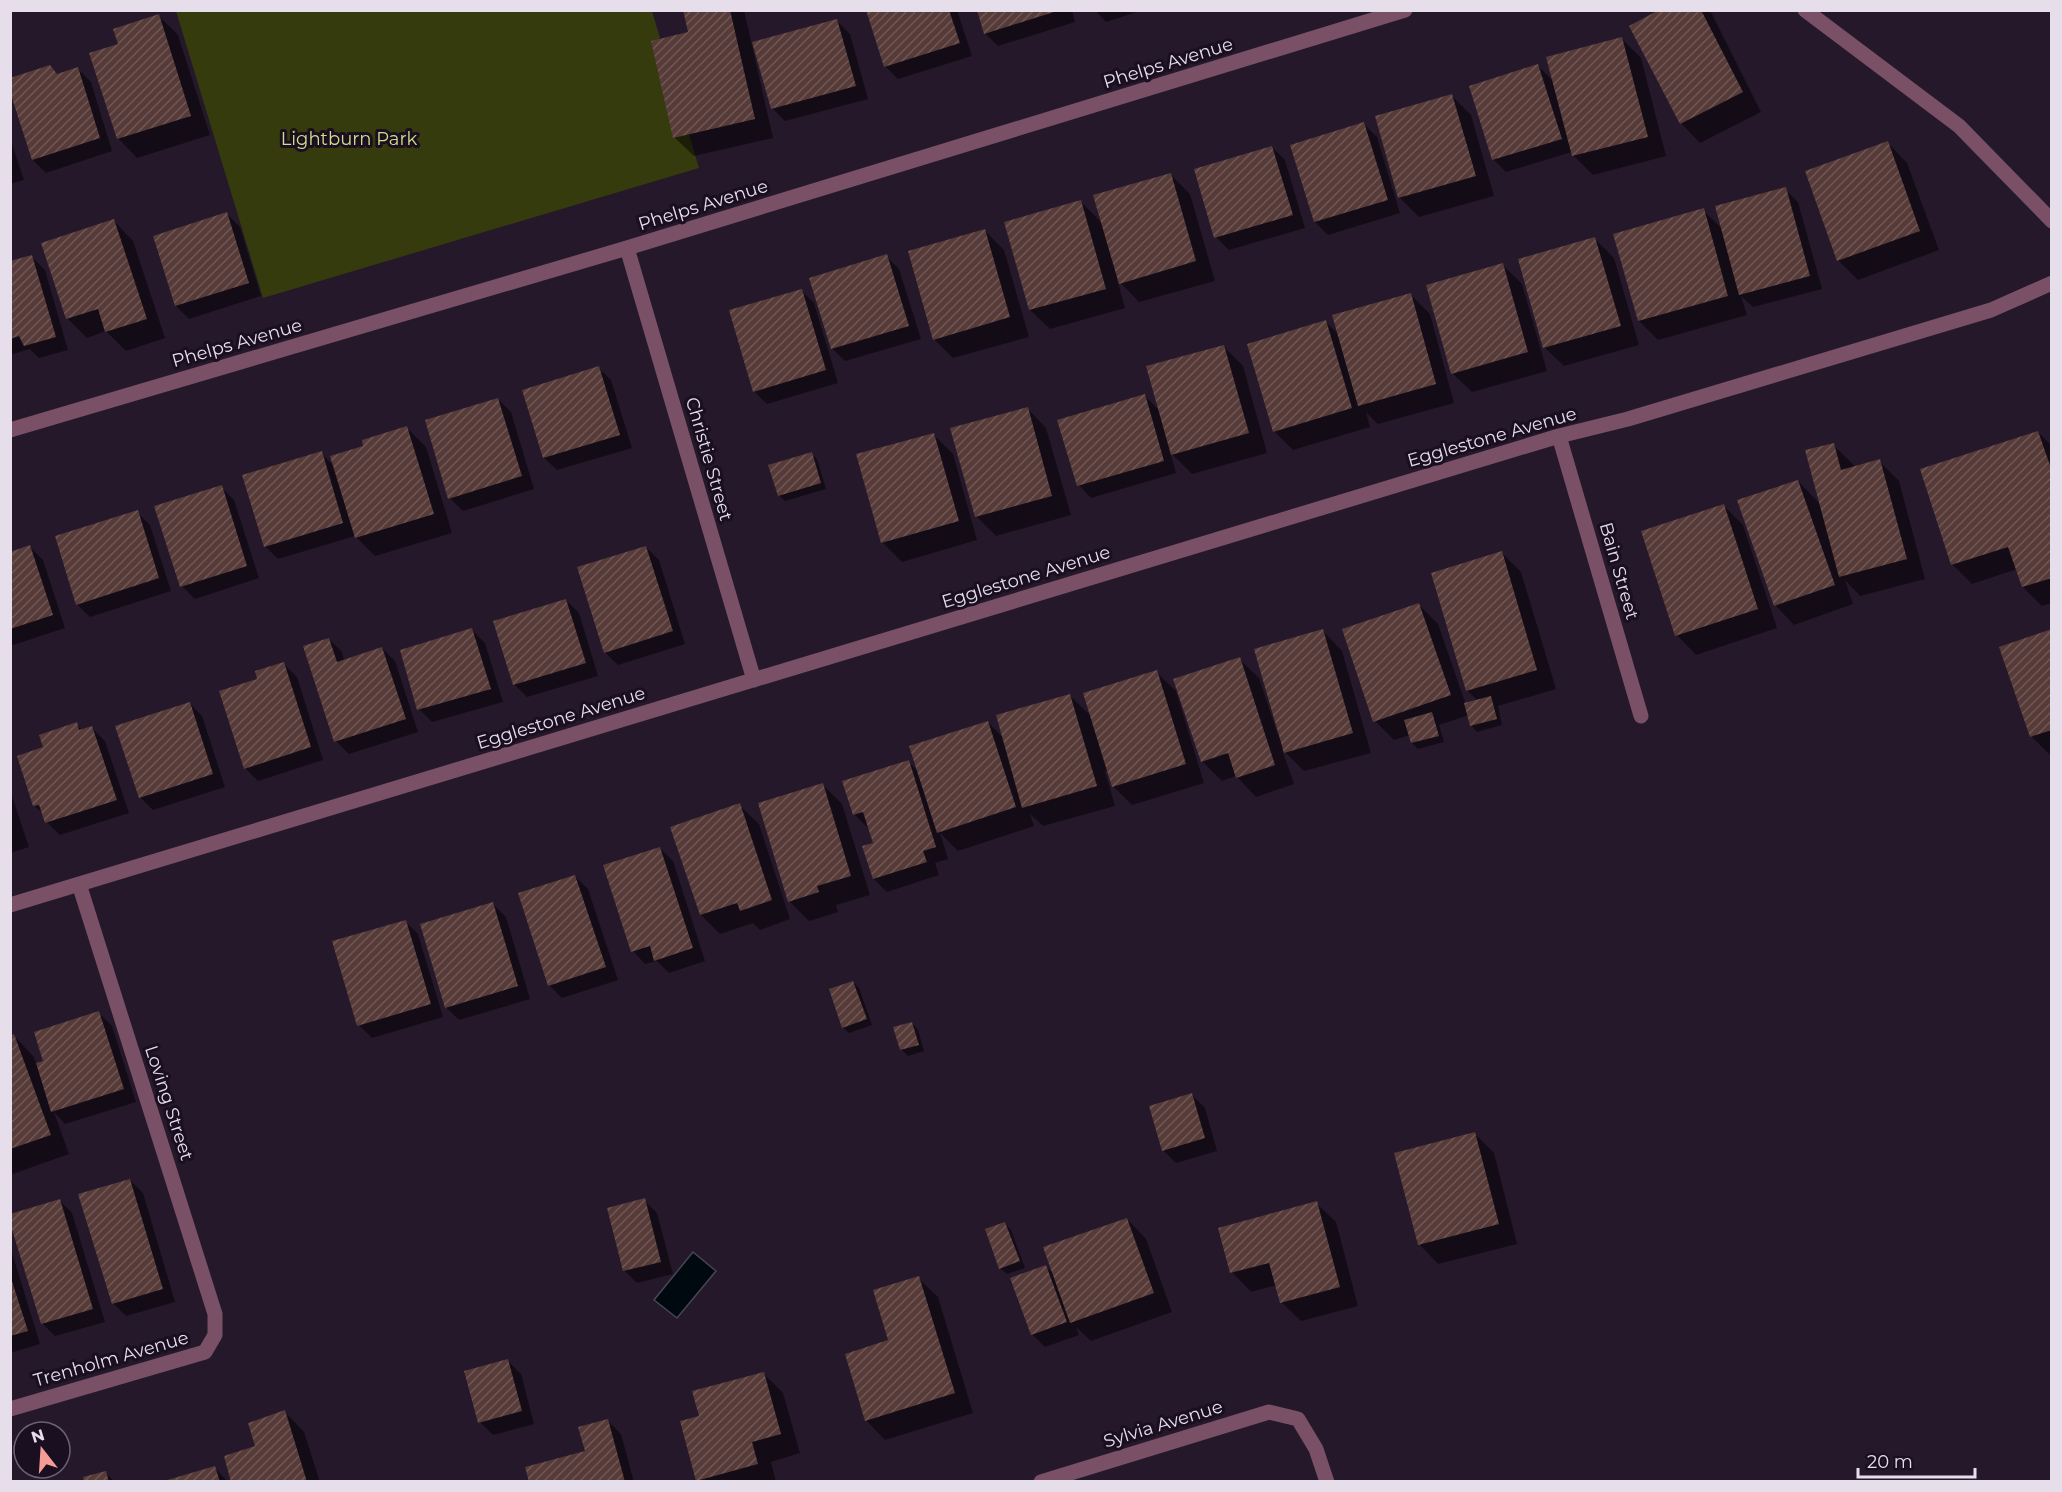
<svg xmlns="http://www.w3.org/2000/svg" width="2062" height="1492" viewBox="0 0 2062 1492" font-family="Montserrat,sans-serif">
  <defs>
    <pattern id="building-hatch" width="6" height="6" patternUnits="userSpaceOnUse" patternTransform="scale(1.5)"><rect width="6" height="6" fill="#573b38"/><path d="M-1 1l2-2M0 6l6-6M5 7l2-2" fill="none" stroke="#6f5755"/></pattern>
  </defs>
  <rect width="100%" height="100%" fill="#24182a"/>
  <path fill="#353b0c" d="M176 11H652L699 168 263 298Z"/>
  <path fill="#000810" stroke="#454852" stroke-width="1.5" d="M693 1252 716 1271 677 1318 654 1300Z"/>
  <path fill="#0007" d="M685 10H744L773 138 694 156 674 137 690 34Z
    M868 10H957L972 56 898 79 885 66Z
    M978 10H1072L1075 22 998 46 985 33Z
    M1095 10H1143L1106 22Z
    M1662 10H1708L1712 14 1761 112 1700 143 1681 123Z
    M159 16 178 35 210 135 137 158 118 138 120 45Z
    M837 21 850 34 868 99 785 121 772 108Z
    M1622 39 1641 58 1666 156 1593 175 1573 155 1572 152 1506 172 1493 159 1538 66 1554 82Z
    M78 69 91 82 112 151 46 173 33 160 10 87Z
    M1452 96 1471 115 1494 196 1419 217 1399 197Z
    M1364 124 1377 137 1400 213 1328 235 1315 222 1292 146Z
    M10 138 24 180 10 184Z
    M1888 143 1907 163 1939 250 1858 280 1838 260Z
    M1272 147 1285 160 1305 228 1229 250 1216 237Z
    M1171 175 1190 194 1215 281 1139 302 1117 279 1125 308 1050 329 1030 310 1081 202 1103 224Z
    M1785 189 1798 202 1822 289 1753 307 1741 296 1747 315 1658 340 1639 321 1703 210 1722 229Z
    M227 214 240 227 261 296 189 319 176 306Z
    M114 221 133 241 165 338 126 351 106 331 87 338 67 318Z
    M985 231 1004 250 1029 337 953 358 934 339Z
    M1595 239 1614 258 1639 345 1564 366 1544 347Z
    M886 256 899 269 921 339 845 361 832 348Z
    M32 257 45 270 68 350 39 358 30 349 10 355V263Z
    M1503 265 1522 284 1547 371 1472 392 1452 373Z
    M801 290 814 303 838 383 767 404 754 391Z
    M1411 295 1430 314 1454 403 1378 424 1366 412 1370 427 1293 450 1274 431 1326 322 1340 336Z
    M1223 346 1243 366 1267 453 1192 474 1170 452 1176 473 1091 498 1079 485 1145 396 1161 412Z
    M598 367 611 380 632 448 557 470 544 458Z
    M498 399 511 412 534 489 463 511 450 498Z
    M1027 408 1046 428 1071 515 996 536 976 516Z
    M407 428 426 447 452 533 375 556 355 536 278 559 265 546 321 453 335 467 365 447Z
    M2038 432 2052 446V603L2042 606 2023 587 2017 569 1972 584 1953 565 1922 470Z
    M933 434 953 454 977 540 902 562 882 542Z
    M1833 445 1853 464 1854 468 1879 461 1899 481 1925 579 1860 596 1845 580 1853 604 1794 625 1775 605 1798 481 1821 505Z
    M811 453 817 459 826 489 785 501 779 495Z
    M221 487 234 500 259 578 195 599 182 586Z
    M1723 505 1743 525 1777 628 1696 655 1677 635Z
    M137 512 150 525 171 591 90 617 77 604Z
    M30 547 43 560 65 628 10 646V553Z
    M646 547 659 560 685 644 618 665 605 652Z
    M1502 553 1521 572 1556 689 1498 706 1502 725 1477 732 1471 725 1469 715 1439 725 1444 742 1418 749 1412 743 1410 735 1394 740 1375 721 1419 605 1438 624 1466 705 1478 701 1467 690Z
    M566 600 579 613 598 676 527 697 514 684Z
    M472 630 485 643 503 702 432 722 419 709Z
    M1323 631 1342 651 1371 753 1304 771 1282 749 1294 784 1256 797 1236 776 1222 781 1202 761 1239 659 1259 678 1278 735H1280Z
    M2052 631V755L2051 756 2031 736Z
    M329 639 342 652 344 661 382 648 395 661 418 732 349 754 336 741Z
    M284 664 297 677 323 760 258 781 245 768 259 680Z
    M1156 672 1176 691 1204 783 1132 805 1113 786 1108 770 1105 771 1115 806 1043 826 1030 814 1034 826 958 851 940 833 948 859 935 863 939 875 887 892 874 879 875 844 869 827 868 828 855 815 844 782 908 761 919 773 988 722 1004 739 1070 696 1092 717Z
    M189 703 202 716 225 787 153 810 140 797Z
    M76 724 83 731 92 728 105 741 129 813 60 835 47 822 44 815 35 806 45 748Z
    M823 785 842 804 870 895 836 905 838 912 809 921 789 901Z
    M10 790 29 847 10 853Z
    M739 805 759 824 790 919 760 930 753 923 720 934 701 915Z
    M660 848 673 861 705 961 669 973 657 961 645 964 633 951Z
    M575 876 588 889 618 980 562 998 549 985Z
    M493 904 506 917 530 999 459 1020 446 1007Z
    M405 921 418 934 443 1017 372 1038 359 1025Z
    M853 982 859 988 872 1025 849 1033 843 1027Z
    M99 1013 112 1026 136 1102 65 1124 54 1112 69 1154 10 1175V1037L14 1036 33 1056 37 1065 45 1062Z
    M912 1023 918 1030 924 1051 908 1056 902 1050 895 1028Z
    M1192 1095 1205 1108 1217 1151 1176 1163 1163 1150Z
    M1475 1134 1494 1153 1517 1244 1438 1264 1419 1244Z
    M130 1180 143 1193 175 1302 126 1316 113 1303Z
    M59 1200 72 1213 105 1322 55 1336 42 1323Z
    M644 1200 657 1213 673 1274 637 1283 624 1270Z
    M1316 1203 1336 1222 1358 1306 1301 1321 1281 1302 1277 1285 1251 1292 1232 1272Z
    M1127 1219 1146 1239 1172 1312 1091 1341 1076 1327 1079 1335 1045 1347 1032 1334 1046 1267 1055 1275Z
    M1005 1223 1011 1230 1025 1268 1007 1274 1000 1268Z
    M10 1246 40 1344 10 1353Z
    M918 1278 938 1297 973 1413 885 1440 866 1420 890 1341Z
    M508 1361 521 1374 534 1424 493 1435 480 1422Z
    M764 1374 783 1393 800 1453 771 1462 776 1482H699L700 1417Z
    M285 1412 304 1432 320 1482H233L257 1447Z
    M608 1421 621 1434 634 1482H530L587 1452Z
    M215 1468 228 1482H167Z
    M105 1472 115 1482H86Z"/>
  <path fill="url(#building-hatch)" d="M683 10H730L755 119 673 138 651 41 688 32Z
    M866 10H949L960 43 884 67Z
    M977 10H1057V11L984 34Z
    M1659 10H1701L1743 92 1680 124 1629 26Z
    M159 14 191 116 117 139 89 53 118 44 113 29Z
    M837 19 856 86 771 109 752 42Z
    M1622 37 1648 137 1572 156 1546 57Z
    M1538 64 1562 139 1492 160 1469 86Z
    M50 65 57 74 78 67 100 138 32 160 10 92V78Z
    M1452 94 1476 176 1398 198 1375 116Z
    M1364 122 1388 200 1314 222 1290 145Z
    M1888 141 1920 231 1837 261 1805 171Z
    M1272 146 1293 215 1214 238 1194 169Z
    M1171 173 1196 261 1119 284 1093 195Z
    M1786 187 1810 276 1739 295 1715 206Z
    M1081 200 1106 289 1029 310 1004 222Z
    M1704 208 1728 296 1638 321 1613 234Z
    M227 212 249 283 175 306 153 236Z
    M114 219 147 319 105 332 98 309 66 319 41 243Z
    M985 229 1010 317 933 340 908 251Z
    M1595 237 1621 326 1543 348 1518 259Z
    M887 254 909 326 831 349 809 278Z
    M32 255 56 337 24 346 19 336 10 339V261Z
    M1503 263 1528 352 1451 374 1426 285Z
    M802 289 826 370 753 392 729 310Z
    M1411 293 1436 384 1358 406 1332 315Z
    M1326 320 1352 408 1273 432 1247 344Z
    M1224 345 1249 433 1171 455 1146 366Z
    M599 366 620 435 543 458 522 390Z
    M1145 394 1164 461 1077 486 1057 420Z
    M498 398 522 476 448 499 425 420Z
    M1028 407 1052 496 975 517 950 428Z
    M407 426 434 514 355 538 330 456 363 446 362 440Z
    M2038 431 2052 471V578L2022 587 2008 547 1951 565 1920 469Z
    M934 433 959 521 881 543 856 454Z
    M1834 443 1841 470 1880 459 1907 559 1839 577 1805 450Z
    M322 451 343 523 264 547 242 475Z
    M812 452 821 483 778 496 768 465Z
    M1798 480 1835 585 1774 606 1737 500Z
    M222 485 247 566 180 587 154 506Z
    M1724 504 1758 609 1675 636 1641 531Z
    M138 510 159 578 76 605 55 536Z
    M30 545 53 615 10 629V552Z
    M646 546 673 631 604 653 577 567Z
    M1502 551 1537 670 1466 691 1431 573Z
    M566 599 586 663 513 685 493 621Z
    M1419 603 1451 695 1373 722 1342 629Z
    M472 628 491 689 417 710 400 650Z
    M1323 629 1353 733 1284 753 1254 649Z
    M2052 629V730L2030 737 1999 647Z
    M329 638 337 662 382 647 406 719 334 742 303 646Z
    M1240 657 1275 765 1236 778 1228 753 1201 762 1173 679Z
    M284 662 311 747 244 769 219 691 257 679 255 671Z
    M1157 670 1186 764 1112 787 1083 693Z
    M1070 694 1097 786 1022 808 996 715Z
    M1491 696 1497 719 1470 726 1464 703Z
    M190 702 213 774 139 798 115 726Z
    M1432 712 1439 736 1411 743 1404 720Z
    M988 721 1016 807 937 833 909 746Z
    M77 722 79 730 92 726 117 800 45 823 39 805 33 806 17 756 43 747 39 735Z
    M909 760 936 847 923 851 927 862 873 879 862 846 873 843 863 812 853 815 842 781Z
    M823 783 851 876 817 886 819 892 788 902 758 803Z
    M740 803 772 900 740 911 737 903 700 915 670 827Z
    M660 847 693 948 654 961 650 946 631 952 603 865Z
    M575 875 606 967 548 986 518 893Z
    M493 902 518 986 445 1008 420 924Z
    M406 920 431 1004 357 1026 332 941Z
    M853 981 867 1019 842 1028 829 989Z
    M99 1011 124 1089 51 1112 36 1063 43 1061 34 1032Z
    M912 1022 919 1045 900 1050 893 1027Z
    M14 1034 51 1135 10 1149V1036Z
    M1192 1093 1205 1138 1162 1151 1149 1106Z
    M1475 1132 1499 1224 1418 1245 1394 1153Z
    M130 1179 163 1289 112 1304 78 1194Z
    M645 1198 661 1262 623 1271 607 1208Z
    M60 1199 93 1309 41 1324 10 1223V1214Z
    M1317 1201 1340 1287 1280 1303 1269 1263 1230 1273 1218 1228Z
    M1127 1218 1154 1293 1070 1323 1043 1247Z
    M1005 1222 1020 1261 999 1269 985 1229Z
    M1046 1265 1067 1322 1031 1335 1010 1278Z
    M10 1275 28 1331 10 1336Z
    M919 1276 955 1393 865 1421 845 1354 888 1340 873 1290Z
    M508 1359 522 1411 478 1423 464 1371Z
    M764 1372 781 1434 752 1442 758 1464 696 1481 680 1421 699 1416 692 1391Z
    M285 1410 307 1482H231L224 1456 255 1446 248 1423Z
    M608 1419 625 1482H529L525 1467 585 1451 578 1427Z
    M215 1466 220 1482H164V1481Z
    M106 1471 109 1482H84L83 1477Z"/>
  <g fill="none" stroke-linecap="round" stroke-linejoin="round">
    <path stroke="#795065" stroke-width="15" d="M1805 10 1959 126 2052 221
      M627 248 754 680
      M10 430 627 248 1405 10
      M1559 436 1641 716
      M10 905 1559 436 1628 419 1991 310 2052 283
      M10 1409 205 1352 215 1335V1314L79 884
      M1041 1482 1269 1412 1298 1419 1316 1449 1327 1482"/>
  </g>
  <g text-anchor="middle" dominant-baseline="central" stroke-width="6" stroke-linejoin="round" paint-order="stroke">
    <g font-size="18" fill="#e6deeb" stroke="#1a0e21">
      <text transform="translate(1168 63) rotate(-17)">Phelps Avenue</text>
      <text transform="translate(703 205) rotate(-17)">Phelps Avenue</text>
      <text transform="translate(237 343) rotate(-16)">Phelps Avenue</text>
      <text transform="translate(1492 437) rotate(-16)">Egglestone Avenue</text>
      <text transform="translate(709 459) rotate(74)">Christie Street</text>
      <text transform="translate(1619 571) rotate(74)">Bain Street</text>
      <text transform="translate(1026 577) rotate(-17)">Egglestone Avenue</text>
      <text transform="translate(561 718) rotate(-17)">Egglestone Avenue</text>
      <text transform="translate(169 1103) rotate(72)">Loving Street</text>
      <text transform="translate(111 1359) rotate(-16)">Trenholm Avenue</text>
      <text transform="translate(1163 1424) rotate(-17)">Sylvia Avenue</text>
    </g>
    <g font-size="18" fill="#d2de8a" stroke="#1a0e21">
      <text x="349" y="139">Lightburn Park</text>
    </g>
  </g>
  <rect width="2062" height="1492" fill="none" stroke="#e6deeb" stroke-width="24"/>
  <g transform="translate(42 1450) rotate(343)"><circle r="28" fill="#1a0e21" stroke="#6c6172" stroke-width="1.5"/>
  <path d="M0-4.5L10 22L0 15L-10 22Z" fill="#f59c95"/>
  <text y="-9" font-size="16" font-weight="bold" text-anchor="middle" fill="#e6deeb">N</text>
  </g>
  <path d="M1858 1468v9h117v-9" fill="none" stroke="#e6deeb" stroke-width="3"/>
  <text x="1867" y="1468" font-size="18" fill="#e6deeb" stroke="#1a0e21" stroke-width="4.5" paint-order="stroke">20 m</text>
</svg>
